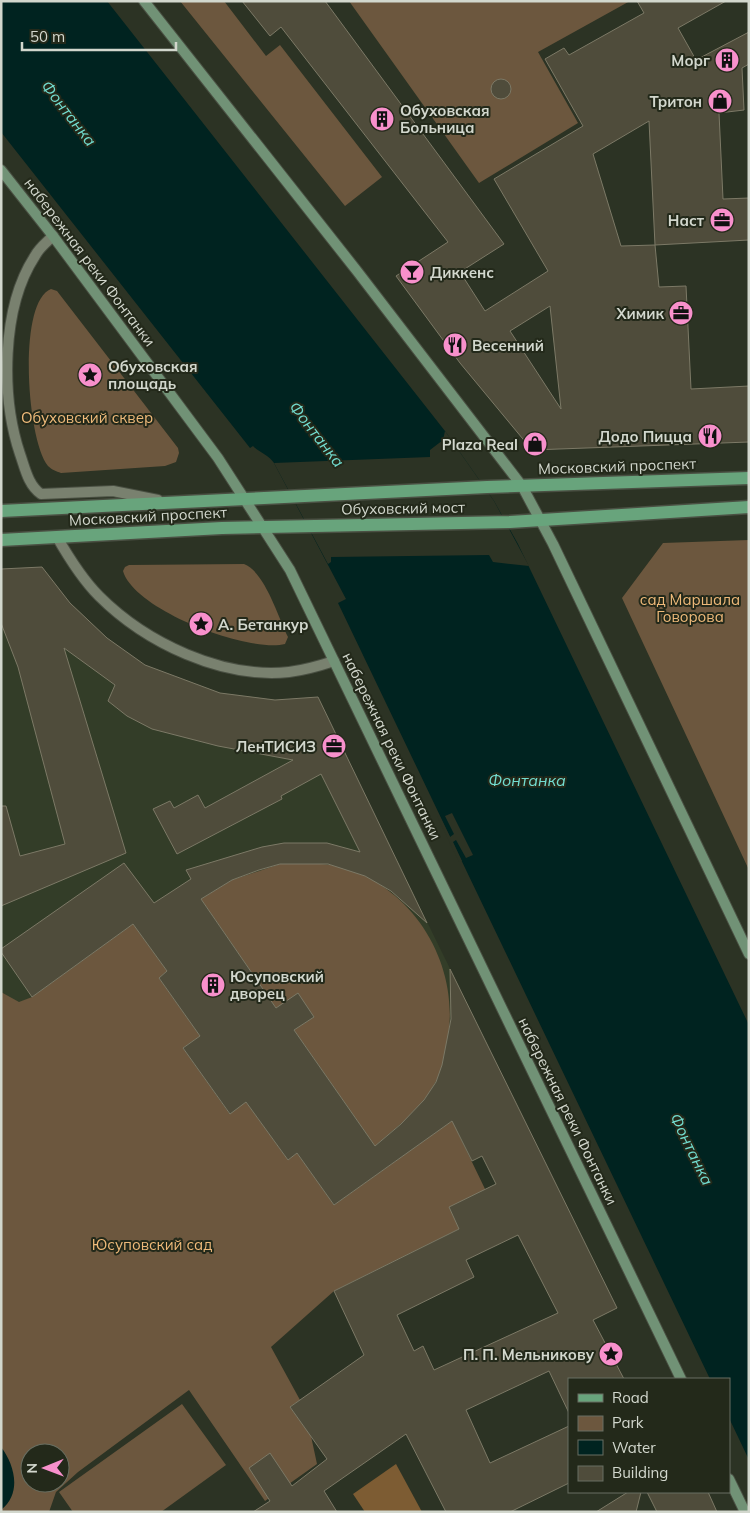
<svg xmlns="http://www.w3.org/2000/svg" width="750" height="1513" viewBox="0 0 750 1513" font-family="Mulish,sans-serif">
  <rect width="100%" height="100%" fill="#2c3324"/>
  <path fill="#333d28" d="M1 569 70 603 107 638 145 665 220 693 275 700 348 761 518 1107 470 1108 334 1205 297 1154 288 1160 230 1114 183 1048 200 1035 159 978 167 972 32 997 19 1003 1 992Z"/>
  <path fill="#6c573e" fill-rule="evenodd" d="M180 1H224L266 56 280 45 382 177 345 206Z
    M349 1H630L538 52 578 123 479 183Z
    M51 289 57 291 178 448 179 453 176 462 165 466 61 473C56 471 52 470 48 466 27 441 17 302 51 289Z
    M749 540V870L622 598 663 543Z
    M244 564C265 572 278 617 288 637L285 644C248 653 134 610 123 571L125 567 129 565Z
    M280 864C300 864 321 862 341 867 417 888 464 971 446 1047 444 1059 441 1073 435 1083 421 1109 397 1127 375 1146L294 1030 314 1017 298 994 276 1008 201 899 232 880Z
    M133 924 167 971 159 978 200 1036 183 1048 229 1113 246 1102 288 1160 297 1153 334 1205 470 1108 458 1133 485 1189 459 1229 334 1291 271 1347 300 1400 290 1407 311 1436 317 1464 265 1501 189 1390 78 1472 56 1492 49 1512H1V992L19 1002 32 997ZM30 1453H60V1483H30Z
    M182 1404 226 1465 161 1512H73L59 1492Z"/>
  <path fill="#7d5c33" d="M396 1464 422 1512H365L353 1494Z"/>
  <path fill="#002320" d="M1 1H107L445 431 494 501 518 544 749 1025V1460L729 1418V1379H710L338 603 346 599 274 463C269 455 260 453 253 446L250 448 1 132Z
    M1 1447C15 1465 22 1494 1 1510Z"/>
  <path fill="#2c3324" d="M445 431 494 501 529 566 493 562 489 555 331 557V562L328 564 274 463 430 457V450L443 440Z
    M452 813 473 855 466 858 456 840 453 842 462 861 459 862 437 816 439 815 450 837 454 834 445 816Z"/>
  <path fill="#4f4c3b" stroke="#7c7966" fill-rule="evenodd" d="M242 1H325L504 244 460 272 485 311 548 271 494 179 583 126 545 59 564 48 569 55 644 13 637 1H726L678 28 696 60 749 32V64L742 68 744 110 719 113 723 199 749 198V240L655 245 659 287 686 286 691 389 749 386V442L532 450 460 363 396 276 448 242 281 27 270 36ZM649 121 655 245 621 246 593 154ZM550 306 561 409 510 331Z
    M491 89a10 10 0 1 1 20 0a10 10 0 1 1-20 0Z
    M42 567 70 603 107 638 145 665 220 693 275 700 318 697 427 923 391 891 365 876 328 864H280L259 870 232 880 201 899 276 1008 298 993 314 1017 294 1030 375 1146 401 1124 424 1100 436 1082 442 1065 451 1019 450 969 617 1308 593 1320 624 1379H569V1413L549 1371 466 1410 490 1463 569 1426V1483L510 1512H446L406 1434 324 1491 337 1512H253L270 1501 249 1468 270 1453 292 1486 327 1459 290 1407 364 1355 334 1291 459 1229 449 1207 496 1184 482 1156 472 1161 452 1121 334 1205 297 1153 288 1160 246 1102 230 1114 183 1048 200 1036 159 978 167 971 133 924 32 997 1 952V949L124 863 154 903 191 879 186 870 262 847 284 843H327L360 852 321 774 281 796 282 799 177 854 153 809 170 801 174 808 198 795 205 808 293 760 218 746 152 729 127 716 108 701 115 685 64 648 126 853 1 906V806H6L20 856 65 844 18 667 1 623V569ZM518 1235 558 1313 434 1370 423 1346 414 1351 397 1315 474 1277 466 1260Z
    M628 1492H641L636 1512H596Z
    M647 1492H708L717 1512H657Z"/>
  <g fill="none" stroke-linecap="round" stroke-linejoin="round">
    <defs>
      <path id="street" d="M53 236C47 242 39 248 35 256 1 308 1 397 20 454 25 468 28 485 41 494L113 491 158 500
        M57 537C69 558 82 579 99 596 146 643 222 679 289 672 305 670 319 666 334 661"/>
      <path id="secondary" d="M144 1 357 271 522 486 553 544 749 954
        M1 170 53 236 218 458 290 570 681 1379
        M729 1479 745 1512"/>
      <path id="primary" d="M1 511 487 487 749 478
        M1 540 222 528 510 522 749 507"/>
    </defs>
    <use href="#street" stroke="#4a5043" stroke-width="12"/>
    <use href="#secondary" stroke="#4a5043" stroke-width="12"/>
    <use href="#primary" stroke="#4a5043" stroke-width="15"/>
    <use href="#street" stroke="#79816f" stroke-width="10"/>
    <use href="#secondary" stroke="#719276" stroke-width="10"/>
    <use href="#primary" stroke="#68a47c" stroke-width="12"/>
  </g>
  <defs>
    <symbol id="building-disc" viewBox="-11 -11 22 22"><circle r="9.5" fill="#f890cc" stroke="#23291a"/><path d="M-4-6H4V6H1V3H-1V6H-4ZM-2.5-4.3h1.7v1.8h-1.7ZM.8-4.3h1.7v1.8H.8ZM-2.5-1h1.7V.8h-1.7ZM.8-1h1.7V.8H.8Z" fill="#111"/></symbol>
    <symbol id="shop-disc" viewBox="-11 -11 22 22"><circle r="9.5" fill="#f890cc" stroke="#23291a"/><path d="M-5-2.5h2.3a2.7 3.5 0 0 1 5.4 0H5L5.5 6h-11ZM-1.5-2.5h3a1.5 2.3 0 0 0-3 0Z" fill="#111"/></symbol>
    <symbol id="office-disc" viewBox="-11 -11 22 22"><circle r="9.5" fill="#f890cc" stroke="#23291a"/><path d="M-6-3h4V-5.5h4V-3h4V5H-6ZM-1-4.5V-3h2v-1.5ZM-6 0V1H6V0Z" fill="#111"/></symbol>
    <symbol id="bar-disc" viewBox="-11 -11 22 22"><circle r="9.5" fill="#f890cc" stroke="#23291a"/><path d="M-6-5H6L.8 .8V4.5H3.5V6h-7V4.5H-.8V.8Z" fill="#111"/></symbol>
    <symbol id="restaurant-disc" viewBox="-11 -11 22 22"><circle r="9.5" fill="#f890cc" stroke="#23291a"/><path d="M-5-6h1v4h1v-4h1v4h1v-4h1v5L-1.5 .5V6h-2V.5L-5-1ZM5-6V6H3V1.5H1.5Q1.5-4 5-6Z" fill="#111"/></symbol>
    <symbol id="sight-disc" viewBox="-11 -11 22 22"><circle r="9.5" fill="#f890cc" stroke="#23291a"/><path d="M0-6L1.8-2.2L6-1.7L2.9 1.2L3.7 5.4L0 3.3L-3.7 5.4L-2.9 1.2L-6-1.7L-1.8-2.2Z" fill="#111"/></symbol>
  </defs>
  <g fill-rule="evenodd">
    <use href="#building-disc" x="713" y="46" width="28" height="28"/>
    <use href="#shop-disc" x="706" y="87" width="28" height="28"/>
    <use href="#building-disc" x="368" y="105" width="28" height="28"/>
    <use href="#office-disc" x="708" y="206" width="28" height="28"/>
    <use href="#bar-disc" x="398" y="258" width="28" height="28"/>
    <use href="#office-disc" x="667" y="299" width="28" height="28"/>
    <use href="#restaurant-disc" x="441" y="331" width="28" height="28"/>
    <use href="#sight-disc" x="76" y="361" width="28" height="28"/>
    <use href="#restaurant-disc" x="696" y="422" width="28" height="28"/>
    <use href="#shop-disc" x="521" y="430" width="28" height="28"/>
    <use href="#sight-disc" x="187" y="610" width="28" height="28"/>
    <use href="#office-disc" x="320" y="732" width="28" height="28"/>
    <use href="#building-disc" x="199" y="971" width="28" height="28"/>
    <use href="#sight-disc" x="597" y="1340" width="28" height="28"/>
  </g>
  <g text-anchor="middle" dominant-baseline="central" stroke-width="4" stroke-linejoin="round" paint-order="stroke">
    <g font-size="15" font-weight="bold" fill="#d2d7cd" stroke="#23291a" text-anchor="end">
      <text x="710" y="60">Морг</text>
      <text x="702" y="101">Тритон</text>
      <text x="400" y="110" text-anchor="start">Обуховская<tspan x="400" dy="17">Больница</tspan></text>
      <text x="704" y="220">Наст</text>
      <text x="430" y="272" text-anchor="start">Диккенс</text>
      <text x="664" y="313">Химик</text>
      <text x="472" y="345" text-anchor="start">Весенний</text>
      <text x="108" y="366" text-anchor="start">Обуховская<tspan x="108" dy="17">площадь</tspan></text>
      <text x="692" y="436">Додо Пицца</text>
      <text x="518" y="444">Plaza Real</text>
      <text x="218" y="624" text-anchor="start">А. Бетанкур</text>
      <text x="316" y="746">ЛенТИСИЗ</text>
      <text x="230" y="976" text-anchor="start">Юсуповский<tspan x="230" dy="17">дворец</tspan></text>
      <text x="594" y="1354">П. П. Мельникову</text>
    </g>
    <g font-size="15" fill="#d2d7cd" stroke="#23291a">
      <text transform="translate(90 262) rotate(53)">набережная реки Фонтанки</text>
      <text transform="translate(617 466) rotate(-2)">Московский проспект</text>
      <text transform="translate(403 508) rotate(-1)">Обуховский мост</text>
      <text transform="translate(148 516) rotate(-3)">Московский проспект</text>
      <text transform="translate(392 746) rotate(64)">набережная реки Фонтанки</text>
      <text transform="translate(568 1111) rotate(64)">набережная реки Фонтанки</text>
    </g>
    <g font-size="15" fill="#efba7a" stroke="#23291a">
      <text x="87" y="417">Обуховский сквер</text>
      <text x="690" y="599">сад Маршала<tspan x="690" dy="17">Говорова</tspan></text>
      <text x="152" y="1244">Юсуповский сад</text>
    </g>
    <g font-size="16" font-style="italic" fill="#72ddd0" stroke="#23291a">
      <text transform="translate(69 113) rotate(52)">Фонтанка</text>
      <text transform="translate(317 434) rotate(52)">Фонтанка</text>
      <text x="527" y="780">Фонтанка</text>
      <text transform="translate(692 1149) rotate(64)">Фонтанка</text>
    </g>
  </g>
  <rect width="750" height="1513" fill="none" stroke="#d2d7cd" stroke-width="5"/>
  <rect x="568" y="1378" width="162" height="115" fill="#23291a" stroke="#696f62"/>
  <rect x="578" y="1394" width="25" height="8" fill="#68a47c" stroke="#696f62"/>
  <text x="612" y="1403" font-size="15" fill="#d2d7cd">Road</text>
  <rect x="578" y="1416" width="25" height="15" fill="#6c573e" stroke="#696f62"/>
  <text x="612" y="1428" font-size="15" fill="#d2d7cd">Park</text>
  <rect x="578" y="1440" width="25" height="15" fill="#002320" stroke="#696f62"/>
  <text x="612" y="1453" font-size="15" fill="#d2d7cd">Water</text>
  <rect x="578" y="1466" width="25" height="15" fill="#4f4c3b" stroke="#696f62"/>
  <text x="612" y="1478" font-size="15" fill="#d2d7cd">Building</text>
  <g transform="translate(45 1468) rotate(269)"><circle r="24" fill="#23291a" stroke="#696f62"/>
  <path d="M0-4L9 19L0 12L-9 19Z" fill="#f890cc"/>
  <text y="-8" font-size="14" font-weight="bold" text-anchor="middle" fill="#d2d7cd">N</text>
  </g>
  <path d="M22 42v8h154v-8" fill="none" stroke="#d2d7cd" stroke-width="2.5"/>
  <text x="30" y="42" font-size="15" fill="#d2d7cd" stroke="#23291a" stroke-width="4" paint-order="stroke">50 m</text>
</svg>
